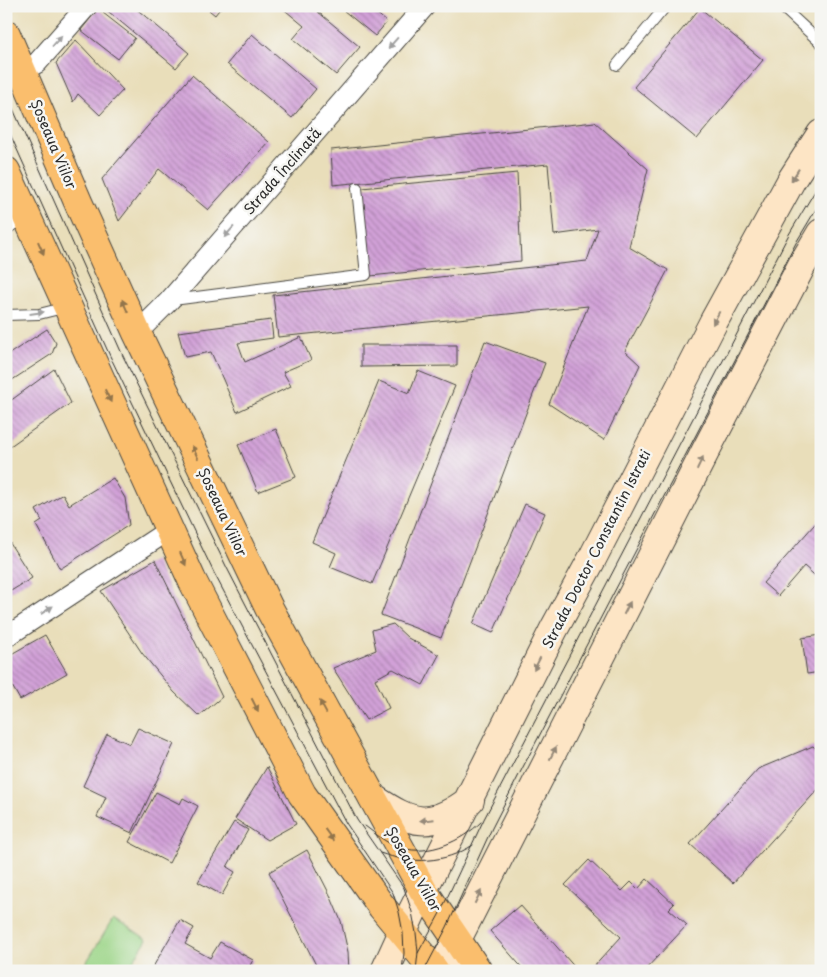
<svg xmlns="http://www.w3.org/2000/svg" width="827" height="977" viewBox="0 0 827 977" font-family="'Playpen Sans',sans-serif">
  <defs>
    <pattern id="building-back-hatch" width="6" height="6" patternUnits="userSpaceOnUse" patternTransform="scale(1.25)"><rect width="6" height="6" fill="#d2a1d8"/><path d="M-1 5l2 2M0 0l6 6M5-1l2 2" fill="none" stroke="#ab83af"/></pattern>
  </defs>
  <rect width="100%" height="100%" fill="#f6f6f2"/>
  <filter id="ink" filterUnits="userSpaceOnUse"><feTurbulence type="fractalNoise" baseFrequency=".02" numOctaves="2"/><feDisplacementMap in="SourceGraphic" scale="10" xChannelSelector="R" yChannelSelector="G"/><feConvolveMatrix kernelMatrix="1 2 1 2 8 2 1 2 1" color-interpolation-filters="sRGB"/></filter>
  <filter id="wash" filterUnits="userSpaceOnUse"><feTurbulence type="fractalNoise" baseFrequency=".0096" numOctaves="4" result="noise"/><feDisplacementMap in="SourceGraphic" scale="20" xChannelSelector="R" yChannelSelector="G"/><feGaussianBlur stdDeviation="1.12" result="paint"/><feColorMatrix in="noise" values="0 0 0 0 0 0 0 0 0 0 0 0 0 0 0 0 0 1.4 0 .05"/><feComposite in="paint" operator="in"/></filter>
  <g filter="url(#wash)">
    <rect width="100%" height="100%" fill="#e9deba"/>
    <path fill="#9cd588" stroke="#64805a" d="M113 919 147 939 127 971H81Z"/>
    <g id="blocks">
      <path fill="url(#building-back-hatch)" d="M104 6H133L189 53 176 68 103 7Z
        M204 6H222L215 15Z
        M280 6H311L360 47 336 75 293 39 304 26Z
        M338 6H368L387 22 375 36Z
        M700 8 763 60 697 139 634 87Z
        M98 9 135 38 118 59 81 30Z
        M252 34 316 89 292 118 227 64Z
        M76 40 123 90 100 115 78 94 73 102 56 63Z
        M192 75 269 142 208 210 159 169 119 221 102 179Z
        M595 122 648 169 629 247 668 270 625 351 640 365 604 440 549 404 588 306 278 337 273 295 587 261 598 229 554 235 548 164 333 185 331 150Z
        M517 173 521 261 370 276 362 188Z
        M271 320 273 338 238 343 245 362 301 337 311 360 283 372 291 386 237 412 211 352 185 357 178 332Z
        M47 329 56 343 52 354 6 384V356Z
        M485 341 545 363 441 638 381 615Z
        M361 345H457V366L361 367Z
        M54 369 71 403 6 449V404Z
        M418 371 455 386 372 584 330 567 336 553 312 542 379 381 409 393Z
        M276 429 296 477 258 492 238 445Z
        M113 478 125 498 129 525 60 569 36 525 42 521 36 510 63 494 69 505Z
        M525 504 545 513 493 633 473 624Z
        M821 517V581L804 566 778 596 763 583Z
        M6 537 32 578 6 594Z
        M155 560 222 697 199 716 174 692 142 653 101 591Z
        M393 624 408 638 439 655 423 685 393 669 375 679 389 708 366 720 333 668 376 650 372 630Z
        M45 635 67 673 20 700 6 675V657Z
        M821 635V672L807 674 802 638Z
        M138 728 174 744 132 833 97 817 106 797 83 786 107 734 130 744Z
        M813 746 821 753V786L733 883 690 844 758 769Z
        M267 767 296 824 267 840 235 819Z
        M156 792 180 804 183 798 198 806 169 863 129 842Z
        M234 822 248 830 227 867 235 872 222 895 198 882Z
        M307 850 330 895 341 921 348 952 349 971H319L269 872Z
        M589 860 622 891 631 882 638 889 647 879 674 904 669 909 687 925 644 971H590L621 937 565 885Z
        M520 905 578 971H525L490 931Z
        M180 920 194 928 185 944 210 958 220 942 253 960 247 971H160L153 967Z"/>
    </g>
  </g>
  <g filter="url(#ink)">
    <use href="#blocks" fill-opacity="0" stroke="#484640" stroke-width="1"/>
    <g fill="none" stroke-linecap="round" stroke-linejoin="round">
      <defs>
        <path id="lane" d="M781 6 821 43
          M617 65 666 6
          M6 230 25 216
          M173 300 366 275 357 188
          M6 315 39 314 67 307"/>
        <path id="street" d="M22 71 37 63 87 6
          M137 333 169 301 425 6
          M6 637 169 530"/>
        <path id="secondary" d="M373 798C413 825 430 830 470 800
          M385 971 412 912 554 629 592 559 714 321 792 179 821 134
          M441 971 706 450 802 265 821 233"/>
        <path id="primary" d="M6 34 78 202 137 333 269 608 423 890 478 971
          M6 171 192 580 302 794 382 907 435 971"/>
      </defs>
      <use href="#lane" stroke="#484640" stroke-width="12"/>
      <use href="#street" stroke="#484640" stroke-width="22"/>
      <use href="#secondary" stroke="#484640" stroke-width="30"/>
      <use href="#primary" stroke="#484640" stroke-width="30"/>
      <use href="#lane" stroke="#fff" stroke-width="10"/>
      <use href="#street" stroke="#fff" stroke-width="20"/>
      <use href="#secondary" stroke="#fde5c5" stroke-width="28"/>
      <use href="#primary" stroke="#fabe6d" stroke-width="28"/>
      <path stroke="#2b2b2b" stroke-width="1" d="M6 93 123 356 227 568 357 820 404 888 412 912 416 933 418 952 416 971
        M6 125 110 356 214 573 346 823 393 893 399 912 403 933 404 953 402 971
        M365 826C376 834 388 845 402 848 429 856 462 841 481 822
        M380 853C411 864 444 864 473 845
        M418 953 439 915 484 819 788 236 821 181
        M424 971 447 927 492 828 523 767 797 241 821 201"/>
    </g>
    <defs><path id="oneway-solid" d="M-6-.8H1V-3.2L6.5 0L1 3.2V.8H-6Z" transform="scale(1.25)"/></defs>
    <g fill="#a0a0a0">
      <use href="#oneway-solid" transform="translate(57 41) rotate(-49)"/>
      <use href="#oneway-solid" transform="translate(393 43) rotate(131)"/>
      <use href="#oneway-solid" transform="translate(229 232) rotate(131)"/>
      <use href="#oneway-solid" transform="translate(37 313) rotate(-8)"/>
      <use href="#oneway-solid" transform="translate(47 610) rotate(-33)"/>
    </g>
    <g fill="#948878">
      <use href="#oneway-solid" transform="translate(795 175) rotate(122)"/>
      <use href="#oneway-solid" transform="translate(716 318) rotate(118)"/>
      <use href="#oneway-solid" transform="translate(700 463) rotate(-64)"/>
      <use href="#oneway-solid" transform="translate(627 608) rotate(-63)"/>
      <use href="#oneway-solid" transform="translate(537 664) rotate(117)"/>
      <use href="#oneway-solid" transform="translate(553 753) rotate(-63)"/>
      <use href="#oneway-solid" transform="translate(427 820) rotate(174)"/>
      <use href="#oneway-solid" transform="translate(478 897) rotate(-63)"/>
    </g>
    <g fill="#92744c">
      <use href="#oneway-solid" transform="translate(41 248) rotate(66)"/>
      <use href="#oneway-solid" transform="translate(125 306) rotate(-114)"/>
      <use href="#oneway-solid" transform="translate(108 396) rotate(65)"/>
      <use href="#oneway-solid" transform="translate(195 452) rotate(-116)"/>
      <use href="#oneway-solid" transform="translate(183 559) rotate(66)"/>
      <use href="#oneway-solid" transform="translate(255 705) rotate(63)"/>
      <use href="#oneway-solid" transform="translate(323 707) rotate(-118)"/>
      <use href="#oneway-solid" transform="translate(329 835) rotate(54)"/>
    </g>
  </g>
  <g text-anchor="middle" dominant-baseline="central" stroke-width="5" stroke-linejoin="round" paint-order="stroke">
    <g font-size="14" fill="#2b2b2b" stroke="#f6f6f2">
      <text transform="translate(54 144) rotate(67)">Șoseaua Viilor</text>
      <text transform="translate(282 171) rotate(-49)">Strada Înclinată</text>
      <text transform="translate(223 512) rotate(65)">Șoseaua Viilor</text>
      <text transform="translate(596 549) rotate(-63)">Strada Doctor Constantin Istrati</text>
      <text transform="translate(414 869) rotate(60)">Șoseaua Viilor</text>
    </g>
  </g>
  <rect width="827" height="977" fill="none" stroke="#f6f6f2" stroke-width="25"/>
</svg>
